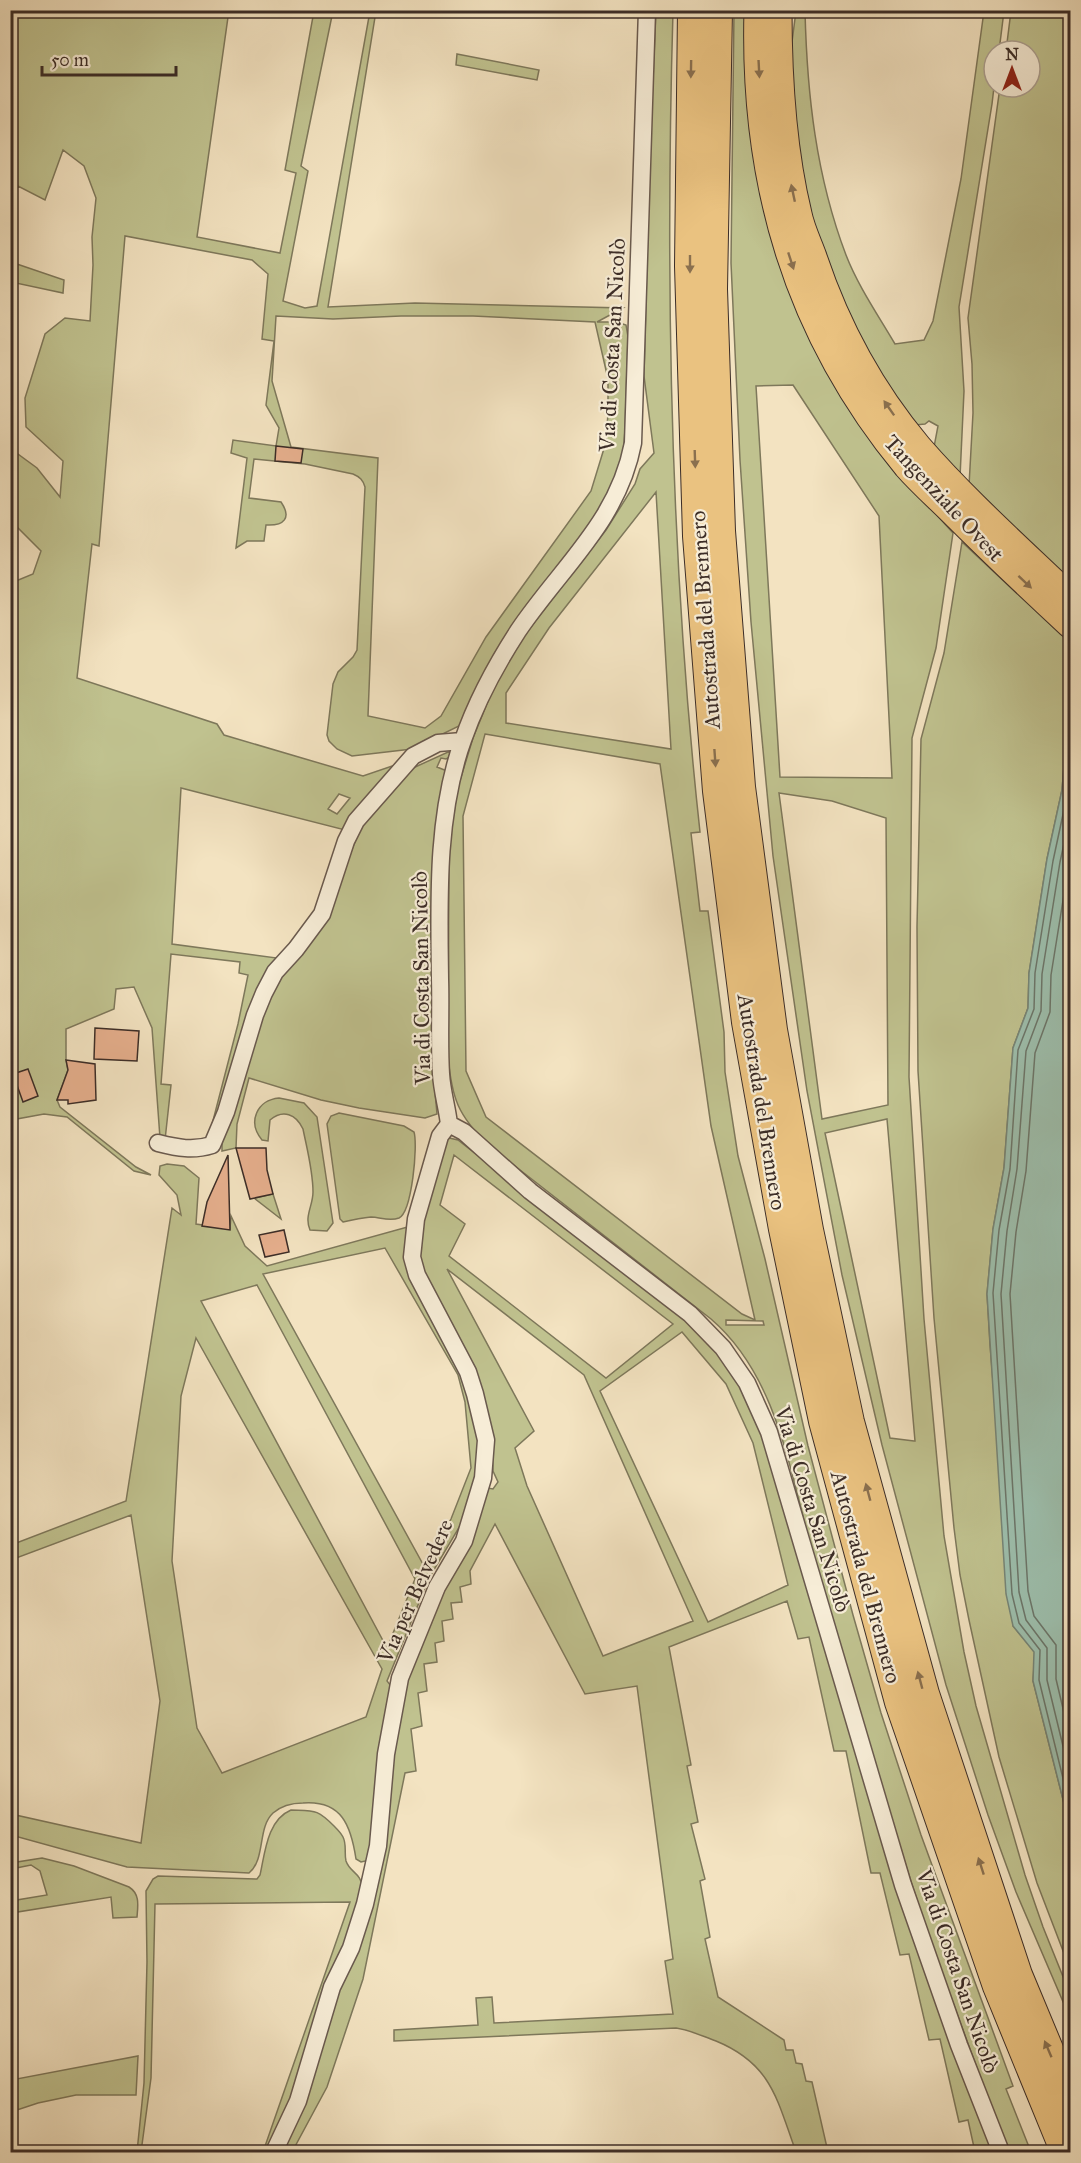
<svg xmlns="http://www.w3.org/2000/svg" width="1081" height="2163" viewBox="0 0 1081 2163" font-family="'IM FELL Great Primer',serif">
  <rect width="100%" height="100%" fill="#f3e3c1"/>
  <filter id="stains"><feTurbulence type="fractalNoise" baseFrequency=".00333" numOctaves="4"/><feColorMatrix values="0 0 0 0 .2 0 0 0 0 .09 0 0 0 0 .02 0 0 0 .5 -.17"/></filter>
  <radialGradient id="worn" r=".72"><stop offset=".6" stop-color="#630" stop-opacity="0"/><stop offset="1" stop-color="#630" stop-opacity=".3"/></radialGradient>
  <path fill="#c0c28f" stroke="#7e785b" stroke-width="1.5" fill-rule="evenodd" d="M11 11H216V15L228 17 197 237 280 253 296 173 285 170 314 11H333L301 166 308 171 283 301 305 308 317 306 370 11H376L328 307 415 303 623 308 597 322H617L626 325 628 337 625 430 623 456 618 472 604 504 494 656 459 726 412 749 352 756 337 749 329 741 327 735 333 684 338 672 353 657 357 650 365 487C363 480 360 477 353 474L305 464 254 459 249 498 281 502C292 518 284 526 266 525L264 541H247L236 548 247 458 231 453 233 440 276 446 279 428 266 405 274 341 262 339 268 274 252 260 125 236 99 546 92 544 77 678 217 724 224 735 363 776 401 763 345 830 181 788 172 944 277 958 222 1110 208 1140 238 1024 248 975 239 973 240 962 171 954 161 1084 171 1085 165 1140 160 1138 152 1028 134 987 116 989 114 1009 66 1029V1060L68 1070 57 1100 60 1107 136 1167 151 1175 134 1171 67 1117 44 1114 11 1120V583L33 574 41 551 14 524 11 523V449L37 468 60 497 63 461 26 427 25 398 45 334 65 318 90 321 93 265 92 237 96 198 84 166 63 150 45 200 18 186 11 202ZM276 316 333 319 401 316H473L595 322 608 379V413L606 442 591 491 486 637 441 716 425 728 368 716 378 458 291 447 272 381ZM339 794 350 798 337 814 328 809Z
    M656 11H673C665 285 670 559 700 832L691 833 700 911H708L724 1032 725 1072 738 1156 765 1259 808 1446 853 1615 881 1713 921 1835 1013 2086 1006 2089 1031 2152H1008C972 2053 933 1954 902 1853 872 1758 845 1661 816 1566 791 1482 781 1379 711 1319L488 1145C458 1115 452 1099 448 1057L449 844 458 787 473 738 493 689 509 659 524 636 606 530 635 484 640 469 654 453 644 376 650 148ZM656 492 671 749 506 723V693L549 628ZM485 734 660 764 711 1126 755 1320 742 1314 486 1117 466 1071 463 816ZM726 1320 763 1321 764 1325H726Z
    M734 11H748L750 92 900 474 953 533 936 648 912 738 909 1077 924 1319 944 1536 964 1652 976 1706 1025 1875 1043 1927 1070 1994V2018L1016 1892 988 1815 946 1685 882 1445 842 1275 807 1091 773 856 751 622 740 460 731 263ZM793 385 879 516 892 778 780 777 756 386ZM779 793 832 801 886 818 888 1105 822 1119ZM887 1119 915 1441H914L890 1438 825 1133Z
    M796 11H805C807 94 816 176 846 255 858 286 878 315 895 344L924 340 933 321 961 179 984 11H1004L999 51H994V87L992 104 959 307 964 391 960 477 934 447 938 426 929 421 925 424 915 425 858 341 814 234 794 137 789 65Z
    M1011 11H1070V580L969 486 973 413 972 364 968 318 1000 87H1030V51H1006Z
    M457 54 539 70 537 80 456 65Z
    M11 262 64 280 63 293 11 282Z
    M962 542 1070 643V730L1065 755 1062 790 1047 859 1029 973 1028 1008 1013 1048 1004 1168 993 1229 987 1294 990 1345 1013 1626 1035 1652 1033 1681 1070 1827V1969L1037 1883 999 1757 969 1620 960 1575 954 1528 934 1318 918 1071 917 927 921 739 944 653Z
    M448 752 452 753V756L446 759 441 758 437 767 447 771C436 886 425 998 437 1114L425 1118 359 1108 321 1100 249 1078 237 1124 236 1148 222 1151V1141L270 991 351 852 361 826 391 787 413 768Z
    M279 1098 304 1103 317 1117 333 1223 327 1231 310 1230C304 1216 313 1206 313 1192 313 1171 307 1149 303 1129 296 1114 283 1109 270 1120L268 1141 262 1140C247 1122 257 1100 279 1098Z
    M339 1113 404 1126 414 1132C418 1145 412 1212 399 1218 389 1222 380 1217 371 1217 362 1218 352 1220 343 1222L340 1219 327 1124 331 1116Z
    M445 1137 458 1140 700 1330 732 1369 758 1419 993 2152H975L968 2120 959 2122 940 2039 929 2040 909 1954 900 1955 880 1873H871L846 1751H834L809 1637 798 1639 787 1601 669 1647 691 1765 687 1766 698 1822 691 1824 705 1879 700 1881 710 1937 705 1939 718 1997 784 2040 786 2050H793L796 2063 802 2064 806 2081 812 2082 828 2152H796C777 2100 772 2064 716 2041 702 2036 690 2030 676 2028L394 2041V2030L478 2025 476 1998 492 1997 494 2023 673 2014 665 1961 673 1959 637 1686 585 1694 495 1524 470 1571 471 1584 460 1587 462 1602 451 1603 453 1619 442 1621 444 1641 435 1643 437 1662 424 1664 427 1691 418 1693 422 1726 411 1729 416 1771 405 1773 363 1979 327 2087 292 2152H281L290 2135 387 1798 408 1673 488 1488 493 1489 498 1482 493 1471 492 1443 424 1277 419 1256V1229ZM454 1155 673 1324 606 1378 449 1256 465 1224 440 1205ZM447 1269 584 1375 693 1621 603 1656 527 1486 515 1448 534 1431ZM682 1332 726 1384 753 1443 788 1585 708 1622 600 1391Z
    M167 1164 184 1166 199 1178 196 1224 230 1229 231 1216 245 1246 267 1266 411 1226 408 1244 465 1377 481 1446 467 1514 429 1578 387 1681 391 1686 370 1860 361 1862 356 1859C351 1826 342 1800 303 1803 292 1803 281 1806 273 1813 257 1828 266 1859 249 1873L127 1867 11 1835V1814L141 1843 160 1701 131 1515 11 1560V1545L126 1501 172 1208 181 1215 177 1195 159 1175 160 1166ZM385 1248 458 1375 465 1402 471 1468 451 1519 424 1566 263 1274ZM257 1285 415 1579 387 1648 201 1301ZM196 1338 382 1669 366 1717 222 1773 197 1728 172 1561 181 1396Z
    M273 1194 281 1219 254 1198Z
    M291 1810C315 1811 317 1809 334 1826 337 1829 341 1833 343 1837 347 1845 344 1853 346 1861 350 1873 361 1872 363 1889L291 2105 270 2152H263L350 1902 155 1904 151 2078 141 2152H137L144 2083 147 1962 146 1891 153 1879 158 1876 257 1879 260 1875C265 1853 267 1820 291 1810Z
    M42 1858 74 1866 129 1887C140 1894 138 1905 137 1917L113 1918 111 1897 11 1913V1901L47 1895 40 1871 31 1865 11 1869V1863Z
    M138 2056 136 2095H76L38 2103 11 2112V2080Z"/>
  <path fill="#9dbfad" stroke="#768577" stroke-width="1.5" d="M1070 730V1827L1033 1681 1034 1652 1013 1626 1006 1594 987 1294 993 1229 1004 1168 1013 1048 1028 1008 1029 973 1047 859 1062 790 1065 755Z"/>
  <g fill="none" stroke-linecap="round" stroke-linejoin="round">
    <path stroke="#6c766a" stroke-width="1.5" d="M1070 764 1068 791 1053 861 1035 973 1034 1009 1018 1050 1010 1169 999 1230 993 1293 1012 1594 1019 1623 1040 1650 1039 1680 1070 1807
      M1070 816 1060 862 1042 974 1041 1011 1026 1051 1017 1169 1007 1231 1001 1294 1019 1592 1026 1620 1047 1648V1680L1070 1775
      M1070 857 1051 975 1050 1012 1035 1053 1026 1171 1016 1232 1010 1294 1028 1591 1034 1616 1056 1645V1679L1070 1738"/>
  </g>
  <path fill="#e6af8d" stroke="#3c2d27" stroke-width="1.5" d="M276 446 303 449 301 463 275 461Z
    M95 1028 139 1031 137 1061 94 1059Z
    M66 1060 95 1064 96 1100 68 1104V1100H57L68 1070Z
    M28 1069 38 1096 23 1102 13 1074Z
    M236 1148H266L267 1170 273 1194 250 1199Z
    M228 1155 230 1230 202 1226 207 1202Z
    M284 1230 289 1252 265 1257 259 1235Z"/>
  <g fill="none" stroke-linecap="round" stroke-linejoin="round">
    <defs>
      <path id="minor" d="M647 10 633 443C618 522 561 567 518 631 496 665 476 702 463 740 436 815 439 900 440 979 441 1010 439 1043 441 1074 442 1091 447 1107 449 1124L464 1132 530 1191 690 1314 723 1348 747 1383 769 1432 903 1885 959 2045 1001 2152
        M158 1143C178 1148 193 1151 212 1145L226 1112 255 1015 264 993 275 972 296 949 322 914 346 841 356 821 413 756 438 743 462 741
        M274 2152 298 2101 332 1987 351 1948 365 1904 378 1846 386 1754 400 1678 437 1587 464 1541 483 1478 486 1440 475 1394 468 1372 417 1275 412 1257 416 1219 440 1136 449 1124"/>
      <path id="trunk" d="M758 10C753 182 797 333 907 466 921 482 937 496 952 511 991 550 1030 587 1070 624
        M778 10C778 78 782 148 798 214 801 229 808 243 813 257 836 326 871 391 918 447 965 501 1019 549 1070 598"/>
      <path id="motorway" d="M693 10 690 266 698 536 718 791 747 1022 784 1229 824 1421 900 1702 998 1986 1066 2152
        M717 10 712 289 720 531 740 787 772 1030 808 1230 849 1422 924 1694 1017 1975 1070 2102"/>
    </defs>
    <use href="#minor" stroke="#6a5a4e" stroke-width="19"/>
    <use href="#trunk" stroke="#3c2d27" stroke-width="29"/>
    <use href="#motorway" stroke="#3c2d27" stroke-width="32"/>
    <use href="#minor" stroke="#f7edd7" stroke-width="16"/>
    <use href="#trunk" stroke="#eac280" stroke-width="27"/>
    <use href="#motorway" stroke="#eac280" stroke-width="30"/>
  </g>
  <defs><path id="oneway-solid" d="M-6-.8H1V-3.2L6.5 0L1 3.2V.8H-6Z" transform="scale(1.5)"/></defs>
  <g fill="#8a704f">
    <use href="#oneway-solid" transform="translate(691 69) rotate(91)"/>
    <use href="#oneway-solid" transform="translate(759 69) rotate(87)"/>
    <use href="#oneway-solid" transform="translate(793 193) rotate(-102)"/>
    <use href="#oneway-solid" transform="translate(791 261) rotate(72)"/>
    <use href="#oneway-solid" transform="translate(690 264) rotate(90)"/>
    <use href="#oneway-solid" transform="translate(889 408) rotate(-125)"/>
    <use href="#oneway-solid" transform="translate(695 459) rotate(88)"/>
    <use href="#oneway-solid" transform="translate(1025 582) rotate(43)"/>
    <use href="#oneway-solid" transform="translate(715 758) rotate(86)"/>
    <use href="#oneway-solid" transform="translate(868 1492) rotate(-105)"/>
    <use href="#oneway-solid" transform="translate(920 1680) rotate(-105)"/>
    <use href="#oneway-solid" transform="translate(981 1866) rotate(-108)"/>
    <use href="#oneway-solid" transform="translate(1048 2049) rotate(-113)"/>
  </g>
  <g text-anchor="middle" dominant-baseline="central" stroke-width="4.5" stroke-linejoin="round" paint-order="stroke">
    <g font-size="22" fill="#3c2d27" stroke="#f7edd7">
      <text transform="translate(612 345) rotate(-87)">Via di Costa San Nicolò</text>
      <text transform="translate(944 498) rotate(47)">Tangenziale Ovest</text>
      <text transform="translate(705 620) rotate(-94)">Autostrada del Brennero</text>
      <text transform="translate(421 978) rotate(-91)">Via di Costa San Nicolò</text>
      <text transform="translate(762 1102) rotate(81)">Autostrada del Brennero</text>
      <text transform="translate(813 1509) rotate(73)">Via di Costa San Nicolò</text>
      <text transform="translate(866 1577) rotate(75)">Autostrada del Brennero</text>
      <text transform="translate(415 1591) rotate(-66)">Via per Belvedere</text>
      <text transform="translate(958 1971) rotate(71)">Via di Costa San Nicolò</text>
    </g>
  </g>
  <rect width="1081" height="2163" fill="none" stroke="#f3e3c1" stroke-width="36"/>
  <rect x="12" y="12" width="1057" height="2139" fill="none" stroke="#3c2d27" stroke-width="3"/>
  <rect x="18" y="18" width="1045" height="2127" fill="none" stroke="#3c2d27" stroke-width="1.5"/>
  <g transform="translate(1012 69)"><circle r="28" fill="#f7edd7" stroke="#aca091" stroke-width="1.5"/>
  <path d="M0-4.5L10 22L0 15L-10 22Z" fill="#8f2418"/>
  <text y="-9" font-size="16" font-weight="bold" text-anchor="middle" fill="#3c2d27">N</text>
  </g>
  <path d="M42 66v9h134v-9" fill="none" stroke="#3c2d27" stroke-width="3"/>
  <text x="51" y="66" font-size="18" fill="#3c2d27" stroke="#f7edd7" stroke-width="4.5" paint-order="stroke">50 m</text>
  <rect width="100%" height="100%" filter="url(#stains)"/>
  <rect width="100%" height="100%" fill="url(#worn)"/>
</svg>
